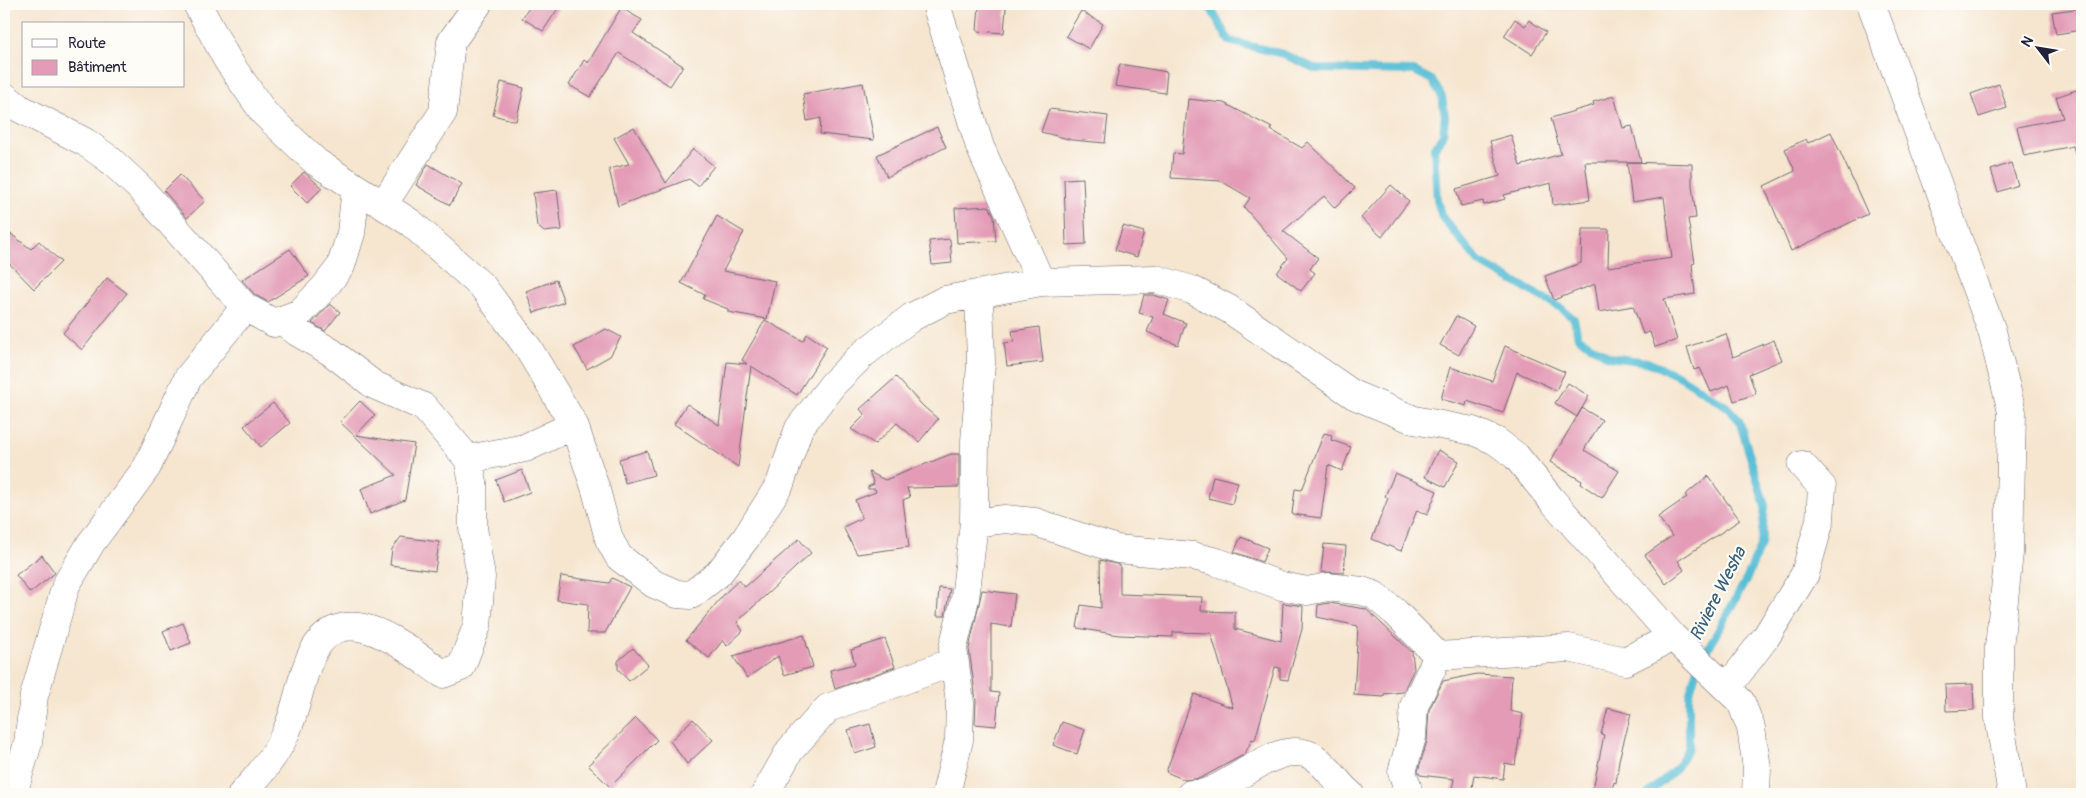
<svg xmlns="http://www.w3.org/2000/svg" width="2086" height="798" viewBox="0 0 2086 798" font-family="Pangolin,sans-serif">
  <rect width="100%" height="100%" fill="#fdfcf7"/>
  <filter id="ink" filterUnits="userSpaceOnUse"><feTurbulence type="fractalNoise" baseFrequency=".02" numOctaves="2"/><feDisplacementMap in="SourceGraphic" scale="10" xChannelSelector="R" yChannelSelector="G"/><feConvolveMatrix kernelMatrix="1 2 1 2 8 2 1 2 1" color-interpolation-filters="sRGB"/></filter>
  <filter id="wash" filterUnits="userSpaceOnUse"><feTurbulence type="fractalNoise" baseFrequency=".0096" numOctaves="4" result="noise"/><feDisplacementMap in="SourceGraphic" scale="20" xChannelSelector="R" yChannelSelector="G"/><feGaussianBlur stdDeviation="1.12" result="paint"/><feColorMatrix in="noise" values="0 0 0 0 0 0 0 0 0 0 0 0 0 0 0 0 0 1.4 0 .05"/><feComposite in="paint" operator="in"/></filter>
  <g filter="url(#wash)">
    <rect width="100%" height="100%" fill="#f6e6d0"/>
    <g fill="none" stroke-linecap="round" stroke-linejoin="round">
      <path stroke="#59bed6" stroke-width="8" d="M1199 4 1211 9 1229 41 1283 54 1316 69 1414 71 1432 80 1442 97 1445 116 1443 135 1434 149 1437 200 1442 217 1479 262 1561 308 1574 319 1578 337 1609 357 1647 362 1681 377 1726 406 1739 420 1765 506 1761 544 1747 578 1703 658
        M1648 794 1676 769 1689 747V696L1697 668"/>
    </g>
    <g id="blocks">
      <path fill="#e39bb6" d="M532 4H561L543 31 522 18Z
        M979 6 1006 8 1004 33 977 31Z
        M621 8 642 20 633 33 683 66 670 86 619 53 590 97 569 85 584 60 588 63Z
        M2082 8V30L2056 34 2052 12Z
        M1081 11 1103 24 1089 49 1066 36Z
        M1515 19 1525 26 1529 20 1546 32 1532 54 1504 36Z
        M1120 64 1167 72 1165 93 1115 86Z
        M501 82 524 88 516 121 493 115Z
        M863 83 874 140 820 134 821 118 807 121 803 94Z
        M1999 84 2007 108 1979 117 1971 94Z
        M2079 89 2082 100V162L2078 163 2073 146 2024 156 2017 127 2063 118 2056 97Z
        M1614 96 1623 128 1632 126 1641 162H1585L1590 200 1553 205 1551 183 1504 195 1505 199 1484 205 1483 201 1461 206 1456 189 1500 176 1490 141 1511 135 1520 166 1561 154 1551 118 1594 105 1593 102Z
        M1188 99 1224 103 1272 128 1271 130 1302 148 1308 142 1355 188 1335 208 1324 196 1283 231 1318 258 1310 269 1315 273 1301 291 1277 273 1288 258 1244 207 1250 198 1221 181 1171 178 1173 153 1182 154Z
        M1049 109 1108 116 1105 143 1072 140 1041 132Z
        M634 127 666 183 693 149 714 166 698 186 689 179 618 206 609 169 629 164 614 138Z
        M937 127 946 147 887 177 877 155Z
        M1831 132 1868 214 1791 251 1764 186 1795 171 1785 149 1806 139 1808 143Z
        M1627 162 1692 164V185L1696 218 1688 219 1695 263 1692 264 1695 294 1664 299 1677 340 1655 347 1650 332 1643 334 1633 306 1599 312 1595 284 1554 300 1545 276 1581 263 1582 229H1609L1608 267 1672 258 1664 197 1632 202Z
        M2011 163 2018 185 1998 192 1991 170Z
        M428 164 462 184 450 205 416 185Z
        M304 172 322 188 307 203 290 186Z
        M180 175 205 201 187 218 164 191Z
        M1083 178 1086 244 1066 245 1064 179Z
        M1391 185 1409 201 1382 237 1361 218Z
        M557 190 562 230 544 232 537 226 533 193Z
        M989 206 994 216 996 241 957 243 955 208Z
        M717 216 744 232 723 271 775 281 767 319 728 312V309L703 299 705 295 681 283Z
        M1123 226 1144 232 1137 257 1115 250Z
        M4 229 31 249 39 241 61 262 34 289 4 258Z
        M950 239 952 263 932 265 929 241Z
        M290 249 309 276 268 302 255 295 242 280Z
        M107 278 127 293 82 350 63 333Z
        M556 280 564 302 534 313 526 291Z
        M1144 295H1154L1169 300 1164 314 1186 323 1178 345 1147 332 1153 317 1139 313Z
        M330 304 340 312 325 331 312 323Z
        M1456 316 1474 326 1459 355 1440 345Z
        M765 320 803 341 807 334 827 347 797 395 751 366 738 467 674 424 687 404 719 425 727 362 747 364 742 360Z
        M1039 327 1043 362 1007 366 1004 343 1014 342 1012 331Z
        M606 329 621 337 610 356 587 369 574 347Z
        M1726 334 1733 357 1774 340 1782 360 1749 374 1756 394 1734 401 1729 385 1711 392 1700 368 1694 370 1687 347Z
        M1505 346 1565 372 1556 390 1517 372 1503 413 1467 401 1466 406 1441 399 1450 367 1492 381Z
        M896 377 924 407 938 419 919 442 897 423 875 444 851 429 865 415 860 409Z
        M1568 383 1589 396 1577 417 1555 403Z
        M360 401 375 415 356 435 414 444 405 500 370 514 361 489 396 475 340 422Z
        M273 403 290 423 261 447 244 426Z
        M1582 408 1602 420 1584 450 1619 471 1602 498 1581 484 1582 481 1550 462Z
        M1324 433 1332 435 1331 440 1351 447 1342 471 1328 465 1321 518 1292 514 1295 489 1302 490Z
        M1438 450 1459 461 1445 487 1425 477Z
        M647 451 654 475 625 483 619 459Z
        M951 454H959V487L907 488 910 497 903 500 909 547 857 554 843 527 862 518 855 500 876 492 875 489H868V487L874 484 869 472 885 480Z
        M522 470 530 492 504 502 496 480Z
        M1395 473 1437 491 1427 515 1417 510 1401 551 1372 539 1388 498 1385 496Z
        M1213 476 1238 482 1232 504 1208 498Z
        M1708 476 1740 520 1678 561 1684 570 1666 584 1645 555 1672 536 1658 517 1687 497 1685 495Z
        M401 537 439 542 435 571 390 565 392 549Z
        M1241 537 1268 548 1262 562 1234 552Z
        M799 539 811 553 737 622 743 631 727 646 723 640 709 658 686 640 725 593 739 580 745 587Z
        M1324 544 1346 546 1344 573 1321 572Z
        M42 555 55 573 30 593 16 575Z
        M1100 560 1120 565V594L1202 597 1201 611 1235 612V629L1281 641 1283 603 1303 606 1302 629 1288 680 1280 679V668L1275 667 1255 740 1252 739 1245 754 1201 778 1185 780 1166 772 1194 694 1233 708 1211 633 1173 632V637L1119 635 1077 628 1081 605 1101 608Z
        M561 576 609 583 612 578 630 587 605 633H587L588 604 557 600Z
        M939 588 950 589 945 616H937Z
        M982 590 1015 594 1011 627 991 624V692L999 693 996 726 975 724 976 701 969 649Z
        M1329 603 1366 609 1412 652 1414 669 1403 692 1384 694V697L1354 695 1358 626 1317 617 1318 605Z
        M183 623 191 643 171 651 163 631Z
        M804 635 813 667 784 675 778 656 747 678 733 656Z
        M885 639 895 667 835 689 830 670 855 664 851 650Z
        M633 648 648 665 629 681 618 669V661Z
        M1477 674 1512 676 1510 711 1523 714 1515 765 1505 763 1503 779 1474 775 1471 794H1451L1454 779 1420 775 1418 771 1427 741 1429 710 1443 681Z
        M1973 684 1974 710 1946 711 1945 685Z
        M1608 708 1631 714 1619 760 1616 783 1614 782 1611 794H1592L1604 735 1601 734Z
        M636 718 657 740 610 787 588 765Z
        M693 719 713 740 687 764 670 741Z
        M1062 722 1085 730 1077 754 1053 745Z
        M870 724 876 747 855 754 848 730Z"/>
    </g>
  </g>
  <g filter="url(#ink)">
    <use href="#blocks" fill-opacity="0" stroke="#6c676f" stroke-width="1"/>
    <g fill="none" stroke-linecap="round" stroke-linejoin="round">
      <defs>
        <path id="minor" d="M197 4 228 61 264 113 316 162 411 223 483 287 528 348 574 425 596 490 609 539 619 557 654 584 677 594 691 595 718 574 746 538 780 484 799 428 833 384 863 354 912 317 945 300 1041 282 1156 279 1192 290 1229 309 1354 395 1414 420 1473 431 1496 441 1516 456 1551 499 1673 637 1741 702 1751 728 1757 768 1756 794
          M936 4 980 147 1041 282
          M1871 4 1992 331 2012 412 2009 553 1999 647V718L2012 794
          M4 96 19 108 85 142 109 159 139 187 245 307
          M383 205 443 112 451 42 478 4
          M468 459 525 448 574 425
          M974 523 1005 519 1035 522 1117 549 1193 556 1217 562 1282 586 1307 591 1328 587 1362 591 1374 595 1395 612 1438 656 1414 706 1412 737 1402 772 1407 786 1404 794
          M1438 656 1569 648 1625 661 1673 637
          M1727 688 1766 637 1805 574 1820 520 1822 487 1802 465
          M13 794 28 743 34 696 66 585 91 543 147 467 188 378 245 307 274 323 300 313 324 288 341 266 351 233 356 188
          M242 794C259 776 276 756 286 732 298 707 300 677 313 652 345 594 408 650 443 674L461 667 477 626 481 577 473 528V482L468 459 424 407 374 385 331 352 297 332 282 320
          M765 794 790 750 828 708 953 662
          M946 794 959 740 960 703 953 648 965 599 974 523 975 441 981 364 979 294
          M1191 794C1197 794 1204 794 1210 791 1238 781 1284 736 1315 758 1329 767 1337 784 1350 794"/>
      </defs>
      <use href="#minor" stroke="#6c676f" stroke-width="29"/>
      <use href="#minor" stroke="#fff" stroke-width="28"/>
    </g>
  </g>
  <g text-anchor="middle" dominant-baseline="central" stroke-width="4.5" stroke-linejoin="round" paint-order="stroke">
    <g font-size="18" font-style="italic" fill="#386079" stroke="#fdfcf7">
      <text transform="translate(1718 594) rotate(-63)">Riviere Wesha</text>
    </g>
  </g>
  <rect width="2086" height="798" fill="none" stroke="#fdfcf7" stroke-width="20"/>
  <rect x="22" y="22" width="162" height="65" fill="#fdfcf7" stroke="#a5a5ac"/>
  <rect x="32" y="39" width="25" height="8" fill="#ffffff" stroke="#a5a5ac"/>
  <text x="68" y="48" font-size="15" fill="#22223b">Route</text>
  <rect x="32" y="60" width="25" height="15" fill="#e39bb6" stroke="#a5a5ac"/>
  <text x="68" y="72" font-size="15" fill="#22223b">Bâtiment</text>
  <g transform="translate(2038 48) rotate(301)" stroke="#fdfcf7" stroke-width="4" paint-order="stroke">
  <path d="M0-4L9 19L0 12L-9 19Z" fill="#22223b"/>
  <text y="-8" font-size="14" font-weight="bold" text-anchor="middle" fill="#22223b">N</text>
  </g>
</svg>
